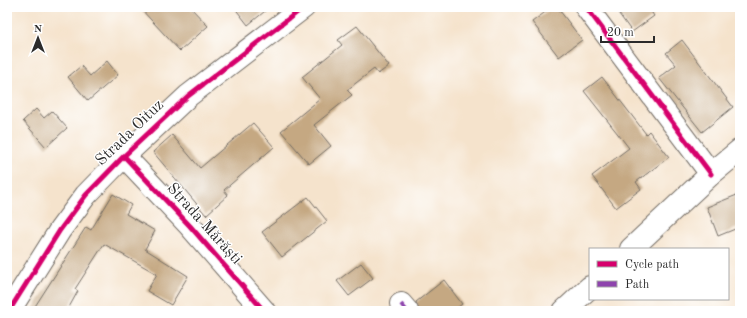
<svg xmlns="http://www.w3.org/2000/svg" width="747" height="318" viewBox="0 0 747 318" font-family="'Old Standard TT',serif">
  <rect width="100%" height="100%" fill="#fff"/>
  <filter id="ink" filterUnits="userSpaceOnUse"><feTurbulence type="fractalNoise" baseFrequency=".025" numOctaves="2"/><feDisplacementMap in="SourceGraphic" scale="8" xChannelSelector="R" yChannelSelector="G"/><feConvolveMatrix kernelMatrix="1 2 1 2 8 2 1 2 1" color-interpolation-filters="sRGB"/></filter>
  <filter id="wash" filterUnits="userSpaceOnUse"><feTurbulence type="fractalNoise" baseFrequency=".012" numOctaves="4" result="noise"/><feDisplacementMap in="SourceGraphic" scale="16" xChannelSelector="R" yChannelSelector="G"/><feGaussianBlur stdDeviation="0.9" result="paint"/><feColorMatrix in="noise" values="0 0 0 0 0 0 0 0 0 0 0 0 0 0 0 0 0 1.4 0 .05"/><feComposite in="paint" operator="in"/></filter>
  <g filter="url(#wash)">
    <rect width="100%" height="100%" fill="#f5e3cc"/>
    <g id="blocks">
      <path fill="#c5a882" d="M139 7H190L208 26 180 51Z
        M234 7H270L248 25Z
        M552 7H557L582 40 559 57 532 22Z
        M614 7H648L654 16 632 32Z
        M357 26 389 66 378 74 374 69 347 90 352 95 314 125 331 146 309 164 281 131 320 99 302 77 342 45 338 40Z
        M682 40 733 107 702 132 659 78 676 65 666 53Z
        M107 61 118 75 88 101 68 77 81 66 90 76Z
        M602 77 646 134 649 131 669 157 636 182 641 189 616 208 592 176 629 148 584 91Z
        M36 109 44 118 52 111 67 128 46 147 23 121Z
        M253 123 274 147 224 190 228 195 206 215 153 152 172 135 200 168Z
        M113 194 131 205 126 214 155 231 145 249 188 276 171 305 147 291 157 274 104 244 75 289 78 291 67 311H32L86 227 91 230Z
        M737 195 740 203V227L718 236 707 207Z
        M308 197 327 221 282 257 262 232Z
        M361 263 373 278 349 296 337 281Z
        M444 280 462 304 453 311H419L416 302Z"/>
    </g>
  </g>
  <g filter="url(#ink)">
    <use href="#blocks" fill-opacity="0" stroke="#726b63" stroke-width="1"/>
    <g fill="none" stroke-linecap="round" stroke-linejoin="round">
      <defs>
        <path id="minor" d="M586 7 711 174
          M124 156 190 226 264 311
          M631 249 711 174 740 150
          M401 304 407 311
          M9 311 60 230 86 195 124 156 188 96 304 7
          M564 311 590 287"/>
      </defs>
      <use href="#minor" stroke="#726b63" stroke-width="24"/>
      <use href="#minor" stroke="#fff" stroke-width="22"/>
      <path stroke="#8e44ad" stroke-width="4" stroke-dasharray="8 4" stroke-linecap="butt" d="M401 304 407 311"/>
      <defs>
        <path id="cycleway" d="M586 7 711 174
          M124 156 190 226 264 311
          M9 311 60 230 86 195 124 156 188 96 304 7"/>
      </defs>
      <use href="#cycleway" stroke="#fff" stroke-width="8"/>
      <use href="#cycleway" stroke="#d6006c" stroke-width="5"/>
    </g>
  </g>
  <g text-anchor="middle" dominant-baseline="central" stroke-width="3" stroke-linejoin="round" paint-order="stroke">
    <g font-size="16" fill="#2b2b2b" stroke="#fff">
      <text transform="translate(130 133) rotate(-44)">Strada Oituz</text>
      <text transform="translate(204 224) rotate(48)">Strada Mărăști</text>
    </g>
  </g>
  <rect width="747" height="318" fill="none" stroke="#fff" stroke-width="24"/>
  <rect x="589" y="248" width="140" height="52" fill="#ffffff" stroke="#aaaaaa"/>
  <rect x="597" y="261" width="20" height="6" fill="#d6006c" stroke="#aaaaaa"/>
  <text x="625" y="268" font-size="12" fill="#2b2b2b">Cycle path</text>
  <rect x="597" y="281" width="20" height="6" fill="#8e44ad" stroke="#aaaaaa"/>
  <text x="625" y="288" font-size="12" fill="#2b2b2b">Path</text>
  <g transform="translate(38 38)" stroke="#ffffff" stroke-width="3" paint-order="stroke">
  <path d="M0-3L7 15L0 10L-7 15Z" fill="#2b2b2b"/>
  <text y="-6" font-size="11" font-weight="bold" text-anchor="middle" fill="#2b2b2b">N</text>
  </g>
  <path d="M601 36v6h53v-6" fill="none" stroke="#2b2b2b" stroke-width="2"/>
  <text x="607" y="36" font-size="12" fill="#2b2b2b" stroke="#ffffff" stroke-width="3" paint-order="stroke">20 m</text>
</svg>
